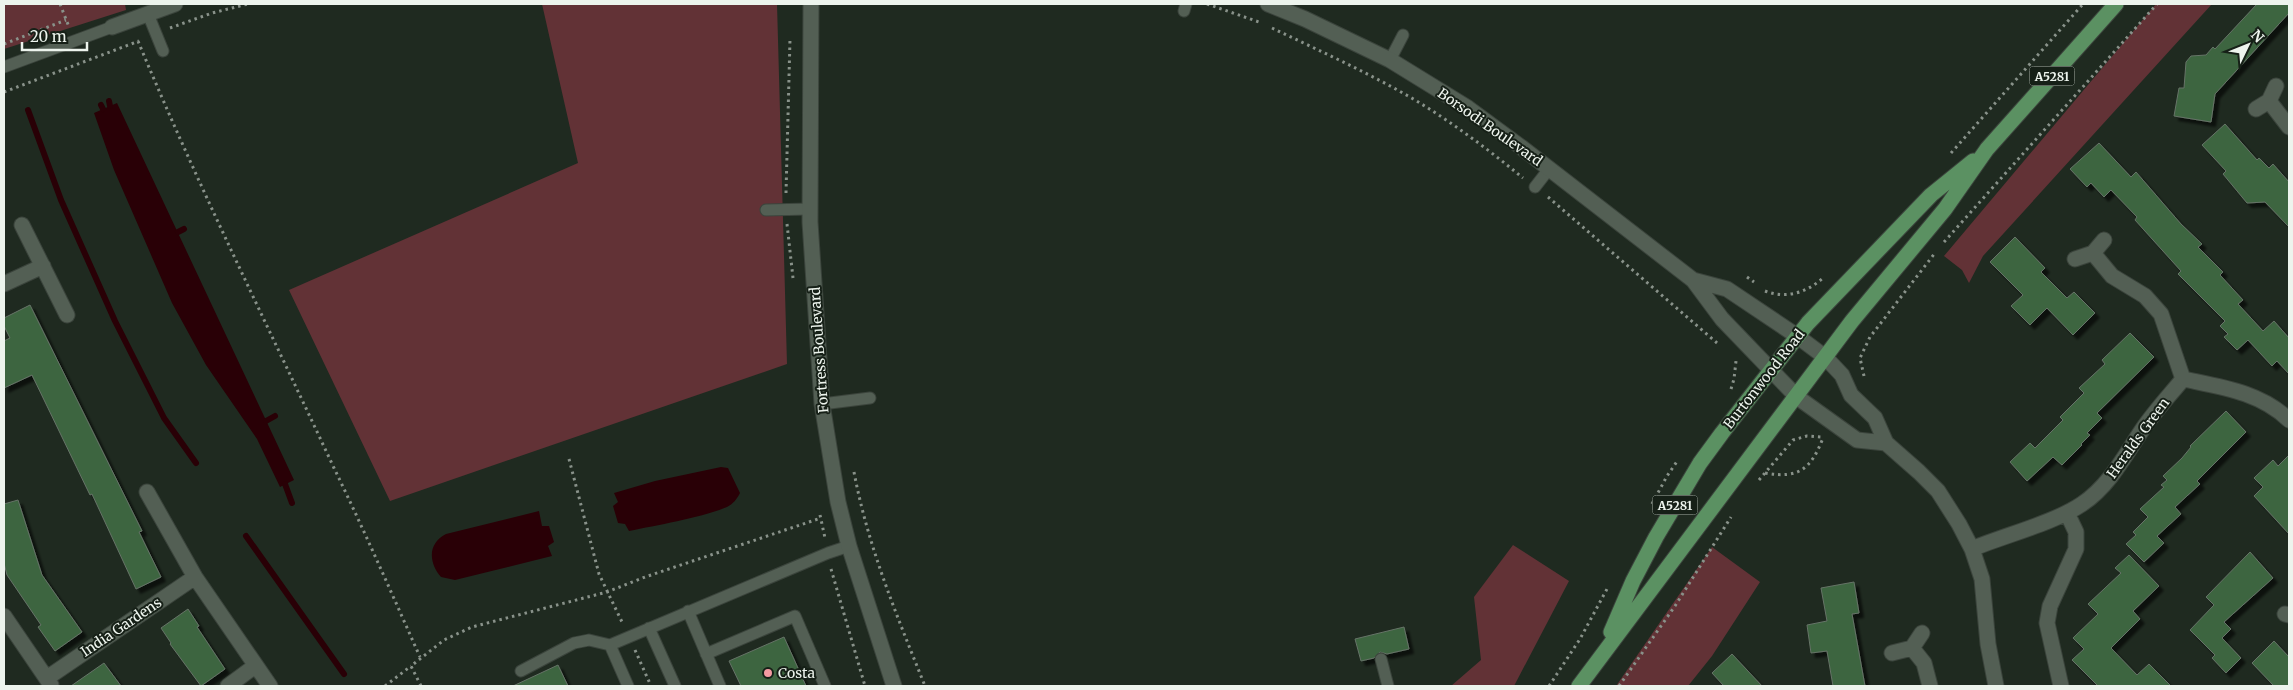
<svg xmlns="http://www.w3.org/2000/svg" width="2293" height="690" viewBox="0 0 2293 690" font-family="Merriweather,serif">
  <defs>
    <filter id="shadow"><feDropShadow dx="4.5" dy="4.5" stdDeviation="1" flood-color="#0009"/></filter>
  </defs>
  <rect width="100%" height="100%" fill="#1f2a20"/>
  <path fill="#623236" d="M4 4H125L126 10 4 49Z
    M542 4H777L787 364 390 501 289 290 578 163Z
    M2156 4H2212L1983 256 1969 283 1962 270 1944 256Z
    M1513 545 1569 581 1514 686H1451L1481 660 1474 597Z
    M1712 547 1760 582 1712 656 1688 686H1616Z"/>
  <path fill="#290006" d="M117 103 294 480 280 487 257 439 206 365 172 303 114 170 94 113Z
    M721 467 728 468 740 493C737 499 733 504 727 507 700 518 658 525 629 531L625 524 618 523 613 506 618 502 614 493 655 481Z
    M539 511 542 526H549L554 542 548 546 552 556 455 580 441 577C429 563 427 544 446 534Z"/>
  <g fill="none" stroke-linecap="round" stroke-linejoin="round">
    <path stroke="#290006" stroke-width="6" d="M109 101 110 106
      M101 105 103 109
      M28 110 61 200 115 321 164 418 196 463
      M178 232 184 229
      M266 421 275 416
      M285 484 292 503
      M246 536 344 674"/>
  </g>
  <path fill="#3c6540" stroke="#667367" filter="url(#shadow)" d="M2257 4H2289V13L2215 94 2211 122 2174 116 2179 88H2184L2186 62 2191 56 2206 55 2213 47 2215 49Z
    M2225 124 2257 160 2259 158 2269 168 2273 164 2289 182V227L2265 202 2247 203 2223 174 2226 171 2202 145Z
    M2099 143 2131 177 2136 172 2181 224 2202 244 2198 247 2223 272 2220 275 2243 300 2238 304 2263 331 2274 321 2289 338V374L2277 361 2272 366 2248 340 2237 350 2224 337 2228 334 2220 326 2225 321 2178 274 2181 271 2135 220 2137 217 2111 190 2104 197 2091 183 2087 187 2070 169Z
    M2015 237 2045 268 2041 272 2067 298 2074 292 2095 313 2073 335 2047 308 2030 325 2011 306 2023 295 1990 262Z
    M30 305 142 531 139 532 161 577 136 589 92 494 90 495 32 375 4 388V341L10 338 4 326V318Z
    M2130 333 2154 357 2097 413 2102 418 2087 433 2090 435 2081 444 2082 445 2062 465 2053 457 2027 481 2010 462 2030 443 2035 448 2063 420 2060 417 2084 393 2079 388 2105 364 2102 360Z
    M2226 411 2246 432 2197 481 2200 484 2175 507 2181 514 2157 536 2164 543 2144 562 2126 544 2136 535 2133 532 2148 517 2140 509 2164 487 2161 485 2167 480 2163 476 2182 458 2191 447 2190 446Z
    M2289 455V534L2254 496 2263 487 2254 478 2273 460 2278 466Z
    M18 500 42 575 82 632 55 651 38 627 41 625 7 575 4 563V504Z
    M2250 552 2273 578 2224 622 2231 629 2222 638 2241 658 2226 673 2212 658 2215 655 2190 630 2214 605 2206 597Z
    M2129 555 2159 586 2133 611 2140 619 2111 648 2137 675 2149 664 2171 686H2098L2072 660 2084 649 2073 638 2098 614 2088 604 2121 573 2115 568Z
    M1854 582 1859 613 1852 614 1865 686H1833L1827 651 1811 653 1807 625 1827 621 1821 588Z
    M188 609 199 626 197 627 225 669 201 686 170 644 171 643 161 628Z
    M1404 627 1409 649 1387 654 1380 652 1374 658 1361 661 1355 639Z
    M784 637 806 686H741L729 661Z
    M2274 641 2289 657V686H2274L2252 663Z
    M1732 654 1762 686H1724L1712 673Z
    M104 663 121 686H71Z
    M558 665 568 686H513Z"/>
  <g fill="none" stroke-linecap="round" stroke-linejoin="round">
    <defs>
      <path id="service" d="M1184 11 1186 4
        M148 14 163 51
        M1390 60 1403 35
        M4 67 112 27
        M1535 187 1549 169
        M766 210 810 209
        M822 404 870 398
        M688 611 720 686
        M649 628 675 686
        M610 645 628 686
        M706 654 795 616 825 686
        M1381 659 1388 686
        M521 671 574 643 589 640 610 645 828 553 849 546"/>
      <path id="minor" d="M811 4 810 222 822 404 838 502 849 546 894 686
        M1268 4 1305 19 1390 60 1468 108 1521 147 1693 280 1722 319 1797 397 1857 440 1886 443
        M112 27 175 4
        M2269 101 2289 127
        M2256 109 2269 101 2276 86
        M22 225 67 315
        M2093 253 2112 276 2145 296 2161 314 2183 379
        M2075 259 2093 253 2104 240
        M1693 280 1727 289 1797 336 1825 357 1842 375 1851 395 1875 418 1886 443 1919 472 1938 491 1959 524 1972 549 1982 579 1988 644 1996 686
        M4 284 43 266
        M2183 379C2221 387 2260 392 2289 420
        M147 492 195 577 270 686
        M1972 549C2005 535 2054 523 2082 504 2109 486 2124 457 2142 430 2154 412 2169 396 2183 379
        M2285 614 2289 615
        M4 616 51 685
        M1912 648 1924 663 1930 686
        M1892 653 1912 648 1922 633
        M47 678 195 577
        M228 686 255 666
        M2061 686 2047 623 2050 606 2076 549V532L2067 513"/>
      <path id="primary" d="M1611 632 1633 581 1656 537 1700 463 1722 433 1808 323 1931 195 1973 161
        M1579 686 1852 321 1945 209 1987 149 2116 4"/>
    </defs>
    <use href="#service" stroke="#3b443c" stroke-width="13"/>
    <use href="#minor" stroke="#3b443c" stroke-width="17"/>
    <use href="#primary" stroke="#3b443c" stroke-width="17"/>
    <path stroke="#89928a" stroke-width="3" stroke-dasharray="2.5 4" stroke-linecap="butt" d="M60 4 69 27
      M1207 4 1262 23
      M170 28 212 13 248 4
      M1272 28C1320 51 1369 73 1415 100 1453 123 1489 150 1523 178
      M138 41C198 186 268 326 334 468 364 530 392 594 420 657
      M4 44 66 20
      M4 92 139 41
      M1951 153 2083 4
      M786 193 790 39
      M1548 197 1717 343
      M787 224 793 278
      M1944 242 2157 4
      M1747 277 1754 282
      M1765 291C1786 299 1806 293 1823 278
      M1864 376 1860 358 1870 337 1935 253
      M1731 389 1734 379 1736 361
      M569 459 599 574 622 622
      M854 472C868 547 897 616 925 686
      M1765 473C1799 479 1811 469 1823 438
      M1759 480 1793 440 1807 436 1821 437
      M1652 504 1667 476 1678 460
      M820 515 825 538
      M831 569 865 686
      M635 650 651 686
      M385 686 411 666
      M421 686 411 666 444 640 472 627 607 592 645 577 821 518
      M1549 686 1580 639 1607 589
      M1619 686 1675 606 1731 517"/>
    <use href="#service" stroke="#535f54" stroke-width="11"/>
    <use href="#minor" stroke="#535f54" stroke-width="15"/>
    <use href="#primary" stroke="#5b9162" stroke-width="15"/>
  </g>
  <circle fill="#f49aa1" stroke="#162017" stroke-width="2" cx="768" cy="673" r="5"/>
  <g text-anchor="middle" dominant-baseline="central" stroke-width="4" stroke-linejoin="round" paint-order="stroke">
    <g fill="#162017" stroke="#acb4ad" stroke-width="1">
      <rect x="2029.5" y="66.5" width="45" height="19" rx="4"/>
      <rect x="1652.5" y="495.5" width="45" height="19" rx="4"/>
    </g>
    <g font-size="12" font-weight="bold" fill="#edf4ed">
      <text x="2052" y="76">A5281</text>
      <text x="1675" y="505">A5281</text>
    </g>
    <g font-size="14" fill="#edf4ed" stroke="#162017">
      <text transform="translate(1490 127) rotate(35)">Borsodi Boulevard</text>
      <text transform="translate(819 350) rotate(-94)">Fortress Boulevard</text>
      <text transform="translate(1764 379) rotate(-52)">Burtonwood Road</text>
      <text transform="translate(2138 438) rotate(-54)">Heralds Green</text>
      <text transform="translate(121 627) rotate(-34)">India Gardens</text>
    </g>
    <g font-size="14" fill="#edf4ed" stroke="#162017" text-anchor="start">
      <text x="778" y="673">Costa</text>
    </g>
  </g>
  <rect width="2293" height="690" fill="none" stroke="#edf4ed" stroke-width="10"/>
  <g transform="translate(2248 45) rotate(47)" stroke="#162017" stroke-width="4" paint-order="stroke">
  <path d="M0-4L9 19L0 12L-9 19Z" fill="#edf4ed"/>
  <text y="-8" font-size="14" font-weight="bold" text-anchor="middle" fill="#edf4ed">N</text>
  </g>
  <path d="M22 42v8h65v-8" fill="none" stroke="#edf4ed" stroke-width="2.5"/>
  <text x="30" y="42" font-size="15" fill="#edf4ed" stroke="#162017" stroke-width="4" paint-order="stroke">20 m</text>
</svg>
